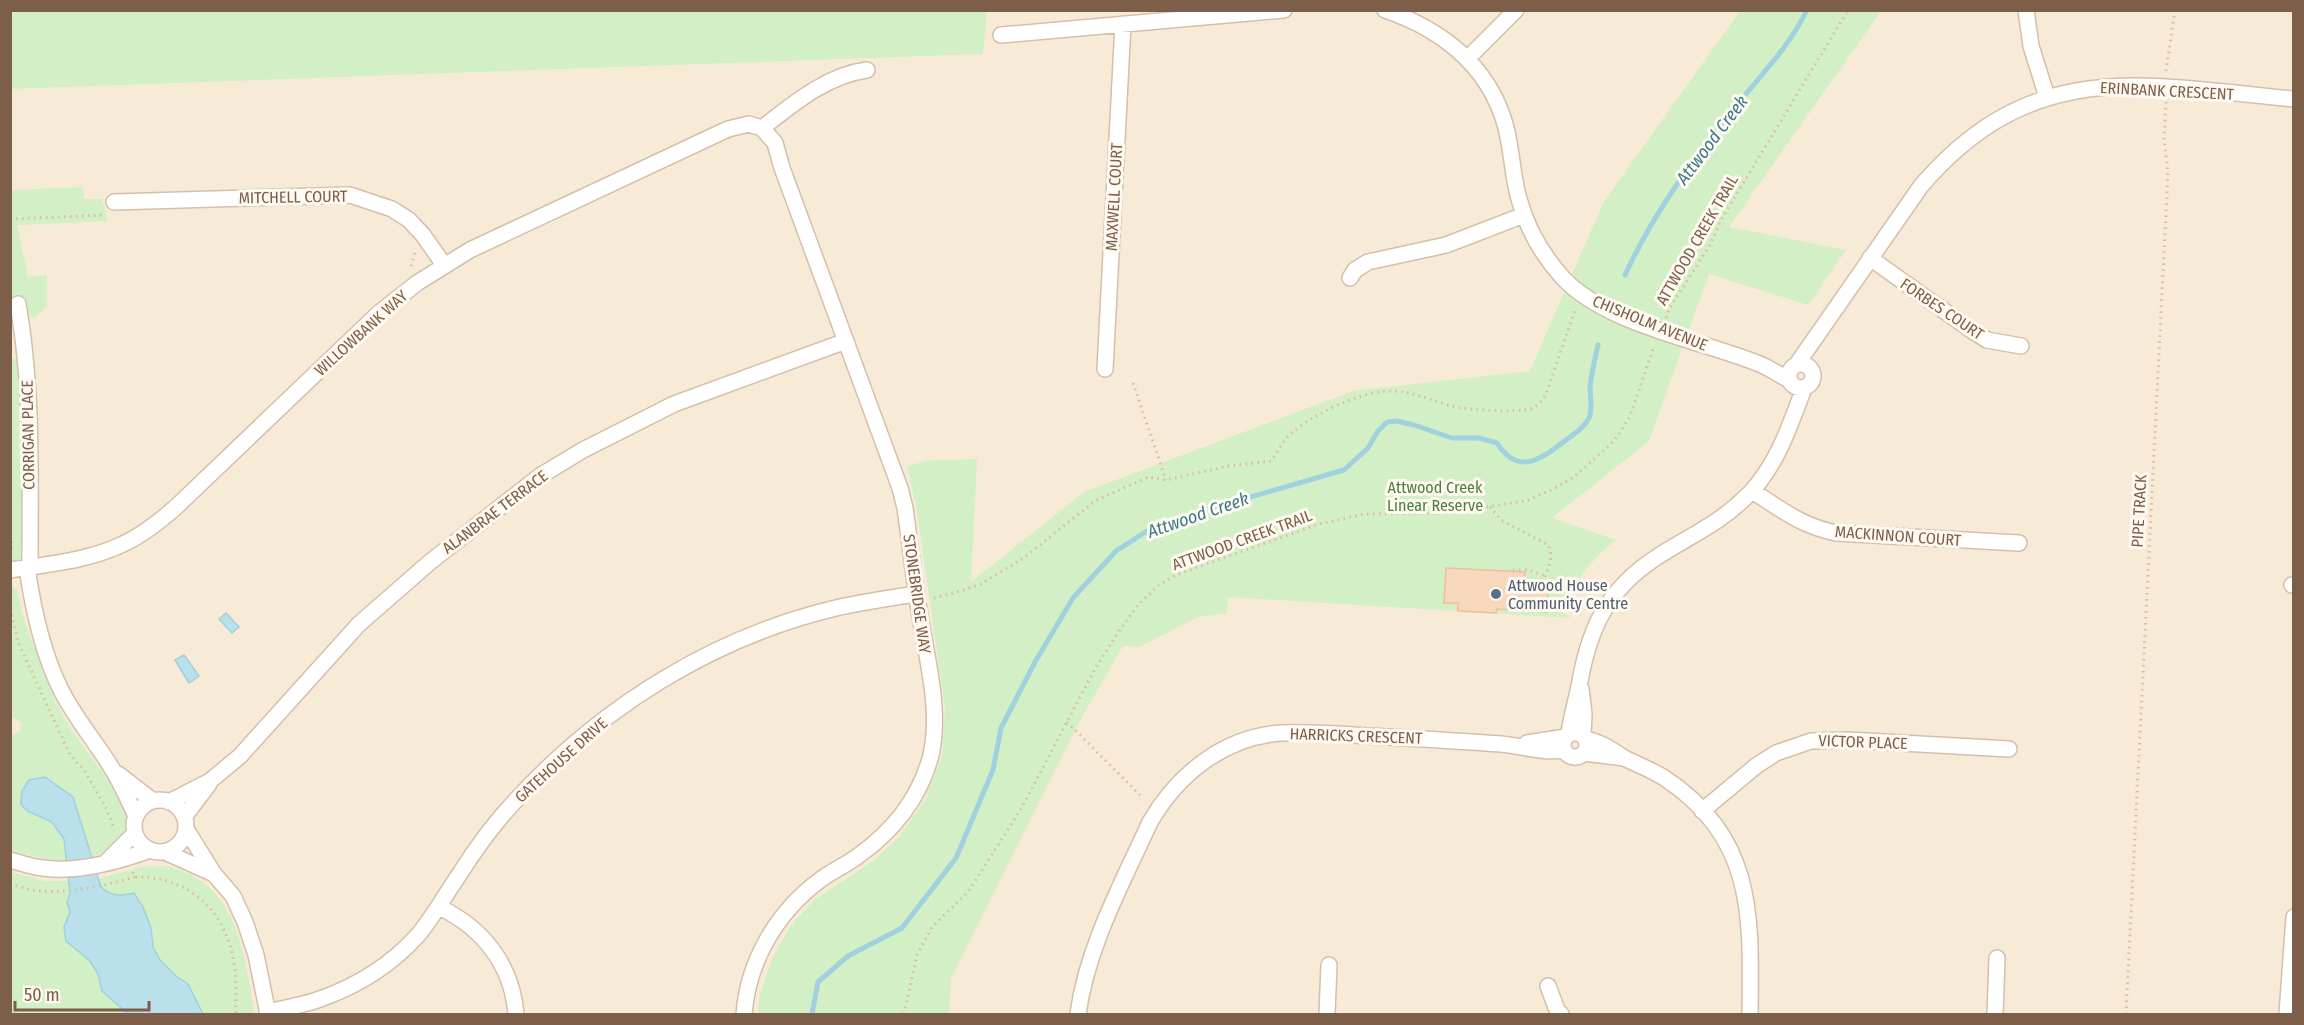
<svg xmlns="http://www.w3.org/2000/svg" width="2304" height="1025" viewBox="0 0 2304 1025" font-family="'Fira Sans Condensed',sans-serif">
  <rect width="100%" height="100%" fill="#fef7e9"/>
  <path fill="#f7ead6" d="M987 10 2293 11V1014H11L10 89 983 54Z"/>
  <path fill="#d3efc5" d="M10 11 11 10 987 11 983 54 11 89Z
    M1740 11H1881L1729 227 1846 250 1808 305 1709 274 1649 441 1552 518 1616 540C1587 563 1577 580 1561 612L1571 618 1228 597 1227 613 1198 617 1139 647 1123 646 1078 724 951 978 949 1014H758L759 998 772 958 790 927 814 900 873 861 899 837 925 800 942 756 945 707 916 505 907 467 925 461 977 459 971 582 1084 492 1353 391 1530 371 1603 203Z
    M83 187 84 199H102L108 221 17 225 28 277 47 275V306L34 319 21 307 11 308V190Z
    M10 355 19 364 22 407 25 528 22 561 11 563Z
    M10 584 17 590 23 617 54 699 71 730 111 783 125 812 127 829C98 872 54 863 11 850V735L20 732 21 722 11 717Z
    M167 866C175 869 185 871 193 876 241 901 246 967 255 1014H11V872L45 881H91L141 867Z"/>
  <path fill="#bae1eb" stroke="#9fd1de" stroke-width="1.5" d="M226 613 239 627 232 633 219 619Z
    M184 655 199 676 189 683 175 660Z
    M45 777 73 797 101 887C112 897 121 896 134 893L143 907 151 928 153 947 160 960 176 976 188 984 203 1014H128L102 991 98 974 89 960 66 941 64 927 70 912 67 903 70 893 64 839 52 822 27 811 21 804 22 791 29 780Z"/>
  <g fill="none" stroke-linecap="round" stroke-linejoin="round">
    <path stroke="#9fd1de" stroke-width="5" d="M1625 275C1653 214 1693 159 1736 106 1761 75 1789 47 1807 10
      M812 1014 818 982 848 956 902 928 956 858 993 770 1001 728 1035 662 1073 598 1116 551 1147 531 1212 508 1344 470 1368 448 1378 431 1387 422 1396 421 1414 425 1452 438H1479L1497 443C1518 476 1540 460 1566 440 1574 434 1584 428 1589 418 1593 408 1590 396 1590 386 1592 372 1595 358 1598 345"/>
  </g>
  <path fill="#f7d8bd" stroke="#ecbf9c" stroke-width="1.5" d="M1446 568 1525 572 1524 583 1548 585 1547 612 1497 609 1496 613 1458 611V603H1444Z"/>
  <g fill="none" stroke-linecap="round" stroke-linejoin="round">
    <defs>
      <path id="minor" d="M1385 10C1441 29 1488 65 1505 124 1512 148 1512 175 1519 199 1527 228 1543 256 1563 278 1606 324 1699 340 1757 363 1768 367 1778 374 1789 380
        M2026 10 2031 46 2047 97
        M1001 35 1284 10
        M1468 58 1516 10
        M114 202 350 195 392 209 409 220 423 235 444 265
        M1870 258 1971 330 1987 340 2021 346
        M1350 278 1355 270 1368 262 1446 245 1524 215
        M18 304C33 391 30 479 30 566
        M1789 376a12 12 0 1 1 24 0a12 12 0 1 1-24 0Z
        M1797 364 1921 186C2033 56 2142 85 2294 99
        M1105 369 1123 24
        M1752 491C1783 510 1799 525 1836 533L2019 543
        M27 567C33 610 42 652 61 690 75 718 95 741 111 767 121 782 128 800 136 816
        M10 570C48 564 88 561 123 544 143 535 160 521 176 507L379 313 417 283 470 250 728 129 749 124 762 128C793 104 827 75 867 70
        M2292 585H2294
        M1581 689 1584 714 1583 736
        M1563 745a12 12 0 1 1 24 0a12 12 0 1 1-24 0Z
        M1569 734C1571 716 1577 699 1580 681 1590 626 1608 589 1657 557 1691 535 1720 524 1750 493 1778 463 1790 425 1804 388
        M1586 739C1604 743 1611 750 1626 759 1639 765 1651 770 1663 777 1756 838 1751 917 1750 1014
        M1527 743 1566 737
        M1584 753 1625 758
        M118 774 153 801
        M134 826a26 26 0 1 1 52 0a26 26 0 1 1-52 0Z
        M169 802 210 781 240 756 359 624 430 562 540 476 583 450 674 404 846 341
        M1702 811 1756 766 1776 753 1811 741 1848 740 2009 749
        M184 817 209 784
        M186 829 214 874 233 896 245 922 256 955 268 1014
        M165 852 214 874
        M10 860C21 863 32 867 43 868 78 873 117 862 150 850
        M106 862 135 833
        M439 907C483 928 512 965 516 1014
        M1548 986 1557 1010 1561 1014
        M267 1012C285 1008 304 1005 320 999 357 986 392 964 418 935 434 916 445 895 459 875 476 848 495 822 517 799 602 707 713 637 836 608 862 602 890 598 916 594
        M744 1014C748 961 777 912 820 880 832 871 846 865 858 856 893 831 920 798 931 755 941 710 927 660 920 616 914 580 910 544 905 508L900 488 782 168 775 143 762 128
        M1078 1014C1087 947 1122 884 1150 822 1178 774 1224 737 1281 733 1310 732 1339 734 1368 736 1412 738 1456 741 1501 744 1522 746 1542 753 1564 750
        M1327 1014 1329 965
        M1995 1014 1997 958
        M2287 1014 2294 917"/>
    </defs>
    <use href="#minor" stroke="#d3c0ac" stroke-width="18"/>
    <path stroke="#ddbb9f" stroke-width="3" stroke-dasharray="1.5 4.5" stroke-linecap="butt" d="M2166 71 2175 10
      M10 219 105 215
      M411 266 415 253
      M1666 318 1669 309 1710 245 1721 220 1848 10
      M1133 383 1166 480
      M1490 507 1501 520 1548 545C1554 554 1549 570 1543 579L1534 582H1524
      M11 555 12 538
      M1513 570H1527L1546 576
      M934 598 954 593 981 584 1025 557 1095 501 1148 477 1166 480 1229 466 1271 461C1278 451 1284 439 1293 432 1315 413 1365 389 1394 391 1415 392 1432 401 1452 406 1466 410 1516 413 1530 409 1538 407 1542 400 1546 394L1575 310
      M10 609 18 642 70 755 84 770 106 808 115 830
      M1067 722 1140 795
      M133 872 135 877C189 876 226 911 234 963 237 980 235 998 236 1014
      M10 884C19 886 29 890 38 891 67 894 107 885 135 877
      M904 1014 917 955 932 927 968 892 1021 809 1096 667 1119 631 1138 605 1159 585 1176 575 1319 524 1364 514 1451 513 1529 500 1555 488 1574 477 1611 444 1621 431 1630 416 1654 346
      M2126 1014 2168 173 2164 139 2166 102"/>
    <use href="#minor" stroke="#fff" stroke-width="15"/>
  </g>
  <circle fill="#5c6f8a" stroke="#fffaf1" stroke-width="2" cx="1496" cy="594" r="6"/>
  <g text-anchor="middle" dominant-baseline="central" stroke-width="6" stroke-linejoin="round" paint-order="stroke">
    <g font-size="16" fill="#7d5e48" stroke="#fffaf1">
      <text transform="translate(2167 91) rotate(3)">ERINBANK CRESCENT</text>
      <text transform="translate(293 197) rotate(-1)">MITCHELL COURT</text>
      <text transform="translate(1114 197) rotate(-87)">MAXWELL COURT</text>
      <text transform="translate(1697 240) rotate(-60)">ATTWOOD CREEK TRAIL</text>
      <text transform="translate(1942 309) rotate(34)">FORBES COURT</text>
      <text transform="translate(1650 323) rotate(22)">CHISHOLM AVENUE</text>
      <text transform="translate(361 333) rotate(-42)">WILLOWBANK WAY</text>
      <text transform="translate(28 435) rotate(-91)">CORRIGAN PLACE</text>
      <text transform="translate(2139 511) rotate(-87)">PIPE TRACK</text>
      <text transform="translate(495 512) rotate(-37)">ALANBRAE TERRACE</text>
      <text transform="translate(1898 536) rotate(4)">MACKINNON COURT</text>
      <text transform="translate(1242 540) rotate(-20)">ATTWOOD CREEK TRAIL</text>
      <text transform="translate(917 594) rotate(82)">STONEBRIDGE WAY</text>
      <text transform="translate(1356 736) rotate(2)">HARRICKS CRESCENT</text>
      <text transform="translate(1863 742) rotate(2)">VICTOR PLACE</text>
      <text transform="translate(561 760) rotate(-42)">GATEHOUSE DRIVE</text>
    </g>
    <g font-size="16" fill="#4c7e3c" stroke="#fffaf1">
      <text x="1435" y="487">Attwood Creek<tspan x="1435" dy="18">Linear Reserve</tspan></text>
    </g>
    <g font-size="16" fill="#4e5e75" stroke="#fffaf1" text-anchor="start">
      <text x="1508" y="585">Attwood House<tspan x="1508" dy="18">Community Centre</tspan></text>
    </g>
    <g font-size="18" font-style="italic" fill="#3c798b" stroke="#fffaf1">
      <text transform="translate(1712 140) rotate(-53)">Attwood Creek</text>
      <text transform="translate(1198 515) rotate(-19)">Attwood Creek</text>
    </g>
  </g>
  <rect width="2304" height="1025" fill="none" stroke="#7d5e48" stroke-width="24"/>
  <path d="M15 1001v9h134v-9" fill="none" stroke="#7d5e48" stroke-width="3"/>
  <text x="24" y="1001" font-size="18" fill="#7d5e48" stroke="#fffaf1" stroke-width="4.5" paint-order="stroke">50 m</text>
</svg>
